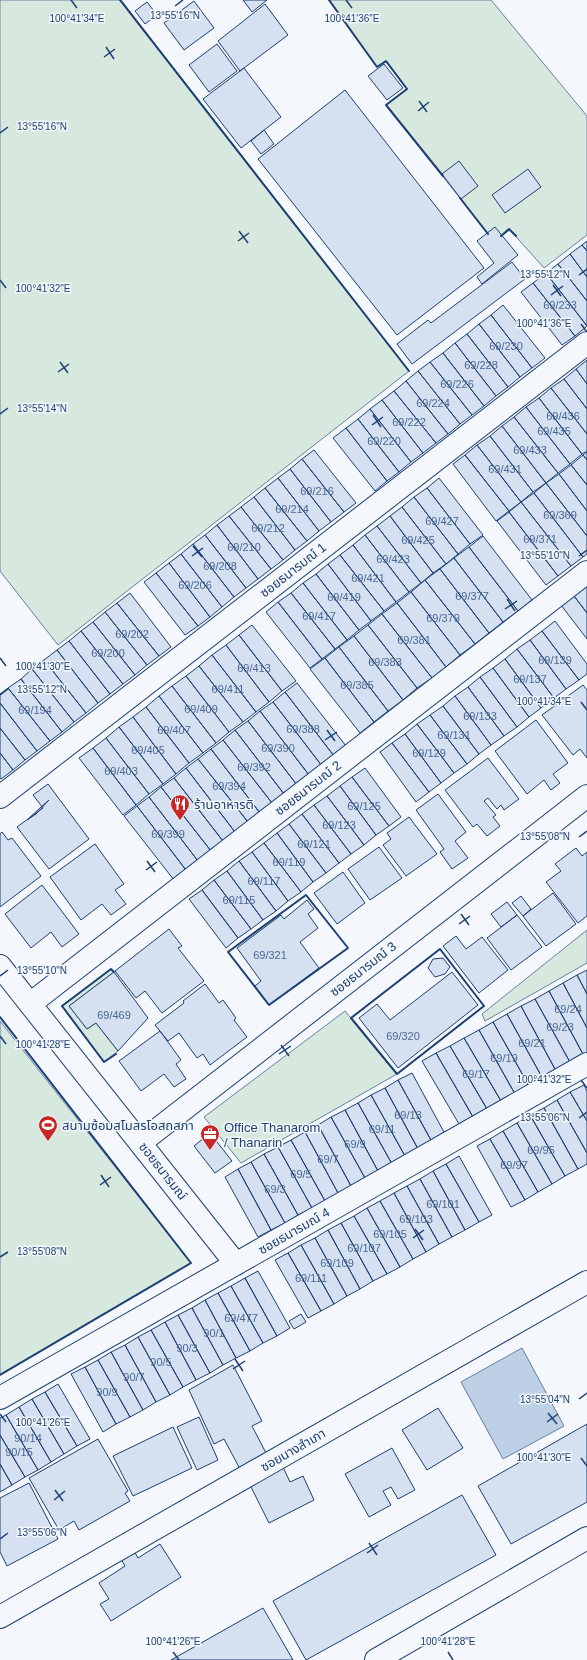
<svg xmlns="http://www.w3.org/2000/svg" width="587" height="1660" viewBox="0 0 587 1660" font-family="Arial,'Noto Sans Thai',sans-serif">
  <rect width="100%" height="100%" fill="#f4f7fb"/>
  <path fill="#d7e8df" stroke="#687fa3" d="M0 0H121L409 371 58 645 0 571Z
    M329 0H491L587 116V235L544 268 510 230 494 241 386 105 407 89 386 62 377 67Z
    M587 930V963L485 1021 482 1014Z
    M111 969 114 972 69 1006 87 1029 96 1023 118 1051 104 1062 62 1006Z
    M345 1011 397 1074 241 1163 204 1117Z
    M0 1021 191 1263 0 1375Z"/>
  <path fill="#bed0e5" stroke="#687fa3" d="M522 1348 564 1426 503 1459 461 1382Z"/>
  <path fill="#d5e0f0" stroke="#1d3f73" d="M243 0H267L252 12Z
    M194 1 214 28 184 50 164 23Z
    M147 2 157 15 145 24 135 11Z
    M265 4 288 35 240 71 218 41Z
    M217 44 237 71 209 92 189 65Z
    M384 64 403 88 387 100 368 76Z
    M244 68 281 117 241 148 203 99Z
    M345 90 484 268 397 335 258 159Z
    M264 130 274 144 261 154 251 141Z
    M459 161 478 186 461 199 442 174Z
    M528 169 541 187 505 213 492 195Z
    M495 227 518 255 482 284 477 277 494 263 477 241Z
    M587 241V251L582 245Z
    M582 245 587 251V277L570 254Z
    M570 254 587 277V301L558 264Z
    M512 262 525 279 412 364 397 344 428 320 431 323Z
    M558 264 587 301V326L546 273Z
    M546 273 587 326 575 336 533 283Z
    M533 283 575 336 562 345 521 292Z
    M503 305 545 358 532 368 491 315Z
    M491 315 532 368 520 377 479 324Z
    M479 324 520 377 508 387 467 334Z
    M467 334 508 387 496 396 455 343Z
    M455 343 496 396 484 406 443 353Z
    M443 353 484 406 472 415 430 362Z
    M587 360V384L576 369Z
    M430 362 472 415 460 424 418 371Z
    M576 369 587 384V409L564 379Z
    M418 371 460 424 448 434 406 381Z
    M564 379 587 409V434L551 388Z
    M406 381 448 434 436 443 394 391Z
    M551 388 587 434V451L582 454 539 398Z
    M394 391 436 443 423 453 382 400Z
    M539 398 582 454 570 464 526 407Z
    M382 400 423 453 411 462 370 409Z
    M526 407 570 464 558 473 514 417Z
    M370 409 411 462 399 472 358 419Z
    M514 417 558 473 546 483 502 426Z
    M358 419 399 472 387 481 346 428Z
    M502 426 546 483 533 492 490 436Z
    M346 428 387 481 375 491 333 438Z
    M490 436 533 492 521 502 477 445Z
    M477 445 521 502 509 511 465 455Z
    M314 450 356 503 344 512 302 459Z
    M587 452V460L583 455Z
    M465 455 509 511 496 521 453 464Z
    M583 455 587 460V485L571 465Z
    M302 459 344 512 331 522 290 469Z
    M571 465 587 485V511L559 474Z
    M290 469 331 522 319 531 278 478Z
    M559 474 587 511V536L546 483Z
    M278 478 319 531 307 541 265 488Z
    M439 478 483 535 470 544 427 488Z
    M546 483 587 536V554L583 557 534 493Z
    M265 488 307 541 295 550 254 497Z
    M427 488 470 544 458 554 414 497Z
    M534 493 583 557 571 566 521 502Z
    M254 497 295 550 283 560 241 507Z
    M414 497 458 554 446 564 402 507Z
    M521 502 571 566 558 576 509 512Z
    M241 507 283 560 271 569 229 516Z
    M402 507 446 564 433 573 390 516Z
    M509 512 558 576 546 585 497 521Z
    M229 516 271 569 258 579 217 525Z
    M390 516 433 573 421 583 377 526Z
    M217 525 258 579 246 588 205 535Z
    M377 526 421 583 409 592 365 535Z
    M205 535 246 588 234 597 193 544Z
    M365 535 409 592 396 602 353 545Z
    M483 536 532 600 518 611 469 547Z
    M193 544 234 597 222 607 181 554Z
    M353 545 396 602 384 611 340 555Z
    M469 547 518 611 503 622 454 558Z
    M181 554 222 607 210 617 169 563Z
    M340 555 384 611 371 621 328 564Z
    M454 558 503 622 489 633 440 569Z
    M169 563 210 617 198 626 156 573Z
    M328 564 371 621 359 630 316 574Z
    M440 569 489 633 475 644 425 580Z
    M156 573 198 626 185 635 144 582Z
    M316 574 359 630 347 640 303 583Z
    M425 580 475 644 460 655 411 592Z
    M303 583 347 640 335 649 291 593Z
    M586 586 587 587V613L574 596Z
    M411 592 460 655 446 667 397 603Z
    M130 593 171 647 159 656 117 603Z
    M291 593 335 649 322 659 278 602Z
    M574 596 587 613V639L561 605Z
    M278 602 322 659 310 668 266 612Z
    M117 603 159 656 147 665 105 612Z
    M397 603 446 667 432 678 382 614Z
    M105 612 147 665 135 675 93 622Z
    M382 614 432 678 417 688 368 625Z
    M555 621 587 664V674L579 680 542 631Z
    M93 622 135 675 123 684 81 631Z
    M252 625 296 681 282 691 239 635Z
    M368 625 417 688 403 700 354 636Z
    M81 631 123 684 110 694 69 641Z
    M542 631 579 680 566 689 530 640Z
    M239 635 282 691 269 702 226 645Z
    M354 636 403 700 388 711 339 647Z
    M530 640 566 689 554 698 517 649Z
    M69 641 110 694 98 703 57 650Z
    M226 645 269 702 256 712 212 655Z
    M339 647 388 711 374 722 325 658Z
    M517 649 554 698 541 708 505 659Z
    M57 650 98 703 86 713 44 660Z
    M212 655 256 712 243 722 199 666Z
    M325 658 374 722 360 733 310 669Z
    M505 659 541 708 529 717 493 668Z
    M44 660 86 713 74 722 32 669Z
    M199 666 243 722 229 732 186 676Z
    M493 668 529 717 517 727 480 677Z
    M32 669 74 722 62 732 21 679Z
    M186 676 229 732 216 743 172 686Z
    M480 677 517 727 504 736 468 687Z
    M21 679 62 732 50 741 8 688Z
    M297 683 346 746 334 756 285 692Z
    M583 685 587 690V758L580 749 573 755 542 715Z
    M172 686 216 743 203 753 159 696Z
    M468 687 504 736 491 745 455 696Z
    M8 688 50 741 37 751 0 703V694Z
    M285 692 334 756 322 766 273 702Z
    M159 696 203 753 189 763 146 707Z
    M455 696 491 745 479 754 443 706Z
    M273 702 322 766 309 775 260 711Z
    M0 703 37 751 25 760 0 728Z
    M443 706 479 754 467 764 430 715Z
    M146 707 189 763 176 774 133 717Z
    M260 711 309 775 297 785 248 721Z
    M430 715 467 764 454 773 417 724Z
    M133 717 176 774 163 784 119 727Z
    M536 720 568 763 553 774 560 783 551 790 544 780 527 794 495 751Z
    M248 721 297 785 284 794 235 730Z
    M417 724 454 773 441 783 405 734Z
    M119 727 163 784 149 794 106 738Z
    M0 728 25 760 13 770 0 753Z
    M235 730 284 794 272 803 223 740Z
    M405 734 441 783 429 792 392 743Z
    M106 738 149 794 136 805 93 748Z
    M223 740 272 803 260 813 211 749Z
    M392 743 429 792 416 802 380 752Z
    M93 748 136 805 123 815 79 758Z
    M211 749 260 813 248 822 198 759Z
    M0 753 13 770 1 779 0 778Z
    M488 758 519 799 504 810 501 805 497 809 488 798 484 801 496 815 493 817 500 826 487 836 477 824 473 827 445 790Z
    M198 759 248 822 235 832 186 768Z
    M186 768 235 832 223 841 174 778Z
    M365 768 401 817 389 826 352 777Z
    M352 777 389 826 376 835 340 786Z
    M174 778 223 841 211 851 161 787Z
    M48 784 89 839 49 869 17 827 43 808 33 795Z
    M340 786 376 835 364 845 327 796Z
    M161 787 211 851 198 861 149 797Z
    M438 794 466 832 455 841 468 858 452 869 440 852 444 849 416 810Z
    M327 796 364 845 351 854 314 805Z
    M149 797 198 861 186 870 137 806Z
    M49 800 36 814 27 820 41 807Z
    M314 805 351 854 339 863 302 814Z
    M137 806 186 870 174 880 124 816Z
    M302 814 339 863 326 873 289 824Z
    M409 817 437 854 406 876 383 845 391 839 387 833Z
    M289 824 326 873 313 882 277 833Z
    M2 832 8 840 12 838 41 876 0 907V834Z
    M277 833 313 882 301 892 264 843Z
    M264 843 301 892 288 901 252 852Z
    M95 844 124 884 115 890 126 904 111 915 102 904 81 920 50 877Z
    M379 847 402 878 370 900 348 869Z
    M576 848 582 856 587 852V916L578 923 546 882 561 871 555 864Z
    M252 852 288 901 276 911 239 861Z
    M239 861 276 911 263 920 227 871Z
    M227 871 263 920 251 929 214 880Z
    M343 872 365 903 337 924 314 893Z
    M214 880 251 929 238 938 202 890Z
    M42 885 79 934 62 947 51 932 31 948 5 914Z
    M202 890 238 938 226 948 189 899Z
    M553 893 576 924 546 946 523 916Z
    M521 896 531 909 523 916 512 903Z
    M307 900 314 909 308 914 318 928 300 942 319 968 269 1005 255 986 261 981 237 948 281 915 284 919Z
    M507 902 517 915 501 927 491 914Z
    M517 915 542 947 511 970 487 938Z
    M169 929 182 946 178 948 204 981 162 1013 145 991 136 998 115 971Z
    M456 936 466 949 482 937 508 970 479 993 443 946Z
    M443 958 450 967 445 974 435 977 428 968 433 959Z
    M587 970V994L577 975Z
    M114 972 148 1018 118 1051 96 1023 87 1029 69 1006Z
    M452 972 478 1005 398 1068 359 1018 377 1004 390 1020Z
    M577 975 587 994V1028L563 983Z
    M563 983 587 1028V1055L584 1056 549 991Z
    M205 984 219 1003 223 1000 236 1018 234 1020 247 1037 210 1065 203 1054 197 1058 179 1033 168 1041 155 1025 184 1003 183 1001Z
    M549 991 584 1056 571 1064 535 999Z
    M535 999 571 1064 556 1071 521 1006Z
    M521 1006 556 1071 543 1079 507 1014Z
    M507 1014 543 1079 529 1086 493 1022Z
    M493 1022 529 1086 515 1094 479 1030Z
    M479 1030 515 1094 501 1101 464 1038Z
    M160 1031 181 1060 176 1064 186 1079 174 1087 164 1074 141 1091 119 1061Z
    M464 1038 501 1101 487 1109 450 1046Z
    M450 1046 487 1109 473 1117 436 1053Z
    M436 1053 473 1117 459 1124 422 1061Z
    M412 1073 445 1134 432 1142 398 1080Z
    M398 1080 432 1142 418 1149 385 1088Z
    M584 1085 587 1091V1121L570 1092Z
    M385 1088 418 1149 405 1156 371 1095Z
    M570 1092 587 1121V1153L557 1100Z
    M371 1095 405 1156 392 1164 358 1103Z
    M557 1100 587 1153V1164L578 1169 544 1108Z
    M358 1103 392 1164 378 1171 345 1110Z
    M544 1108 578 1169 565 1176 530 1115Z
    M345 1110 378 1171 365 1178 331 1117Z
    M530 1115 565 1176 552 1184 517 1123Z
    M331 1117 365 1178 351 1186 318 1125Z
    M517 1123 552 1184 538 1192 503 1131Z
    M318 1125 351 1186 338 1193 305 1132Z
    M503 1131 538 1192 525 1200 490 1139Z
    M305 1132 338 1193 325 1201 291 1140Z
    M210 1133 232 1161 215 1173 194 1146Z
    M490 1139 525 1200 511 1207 477 1146Z
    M291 1140 325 1201 312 1208 278 1147Z
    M278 1147 312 1208 298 1215 264 1154Z
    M264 1154 298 1215 285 1223 251 1162Z
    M459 1156 492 1215 479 1222 446 1164Z
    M251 1162 285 1223 271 1230 238 1169Z
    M446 1164 479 1222 465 1230 433 1171Z
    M238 1169 271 1230 258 1237 225 1177Z
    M433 1171 465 1230 452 1237 420 1179Z
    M420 1179 452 1237 439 1244 407 1186Z
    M407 1186 439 1244 426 1252 394 1193Z
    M394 1193 426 1252 413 1259 380 1201Z
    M380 1201 413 1259 400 1267 367 1208Z
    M367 1208 400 1267 387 1274 354 1216Z
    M354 1216 387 1274 373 1281 341 1223Z
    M341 1223 373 1281 360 1289 328 1230Z
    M328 1230 360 1289 347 1296 315 1238Z
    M315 1238 347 1296 334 1304 301 1245Z
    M301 1245 334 1304 321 1311 288 1253Z
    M288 1253 321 1311 308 1318 275 1260Z
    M258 1271 290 1328 277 1336 245 1278Z
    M245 1278 277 1336 263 1343 231 1286Z
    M231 1286 263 1343 250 1351 218 1293Z
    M218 1293 250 1351 236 1358 205 1300Z
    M205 1300 236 1358 223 1365 192 1308Z
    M192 1308 223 1365 210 1373 178 1315Z
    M301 1314 306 1322 294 1329 289 1321Z
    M178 1315 210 1373 196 1380 165 1322Z
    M165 1322 196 1380 183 1387 151 1330Z
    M151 1330 183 1387 170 1395 138 1337Z
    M138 1337 170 1395 156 1402 125 1345Z
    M125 1345 156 1402 143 1410 111 1352Z
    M111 1352 143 1410 130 1417 98 1360Z
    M98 1360 130 1417 116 1424 85 1367Z
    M233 1365 262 1421 252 1426 266 1453 240 1469 224 1439 214 1444 189 1390Z
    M85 1367 116 1424 103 1432 71 1374Z
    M58 1384 90 1439 77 1446 45 1392Z
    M45 1392 77 1446 64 1454 32 1399Z
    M32 1399 64 1454 51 1462 19 1407Z
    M19 1407 51 1462 38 1470 6 1415Z
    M438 1408 463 1448 427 1470 402 1430Z
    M6 1415 38 1470 25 1477 0 1435V1418Z
    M199 1417 218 1460 197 1470 177 1427Z
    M587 1424V1502L511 1544 478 1486Z
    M173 1427 192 1468 133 1496 113 1456Z
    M0 1435 25 1477 12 1485 0 1464Z
    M98 1439 128 1491 125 1493 130 1501 79 1530 74 1521 59 1530 29 1478Z
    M392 1448 415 1490 398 1499 391 1487 383 1491 391 1505 369 1517 345 1474Z
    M0 1464 12 1485 0 1492Z
    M283 1467 290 1482 303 1476 314 1500 269 1523 249 1483Z
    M29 1483 58 1539 7 1566 0 1552V1498Z
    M462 1495 496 1555 306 1660 273 1601Z
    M160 1544 181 1577 111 1621 100 1604 109 1599 99 1583 125 1566 118 1554 131 1546 138 1558Z
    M263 1608 293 1660H171Z"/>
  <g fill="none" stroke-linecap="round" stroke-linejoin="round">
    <defs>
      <path id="street" d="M0 797 587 343
        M0 966 236 1264
        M30 1004 587 572
        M140 1143 587 796
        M0 1398 587 1064
        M0 1617 587 1282
        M376 1660 587 1538"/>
    </defs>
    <use href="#street" stroke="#1d3f73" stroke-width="24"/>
    <use href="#street" stroke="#f4f7fb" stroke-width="22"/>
    <path stroke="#1d3f73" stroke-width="2" d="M120 0 409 371
      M329 0 377 67 386 61 407 89 386 105 443 176
      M460 198 488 234
      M501 236 509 229 516 236
      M306 895 348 948 269 1005 228 952Z
      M440 949 484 1006 397 1074 351 1018Z
      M114 972 111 969 62 1006 104 1062 116 1054
      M0 1017 191 1263 0 1375"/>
  </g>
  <path fill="none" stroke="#1d3f73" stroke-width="1.5" d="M71 0 77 8M346 0 352 8M175 6 183 0M106 47 114 59M104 57 115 49M419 101 427 112M418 111 429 102M0 133 8 127M239 231 248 243M238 241 249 233M579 275 587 269M0 280 6 288M553 285 561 296M551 295 563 286M581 324 587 332M60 362 68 373M58 372 69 364M0 414 8 408M373 415 381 427M372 425 383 417M193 546 202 557M192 556 203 548M579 556 587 550M507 599 515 611M505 609 517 601M0 658 6 666M0 695 8 689M581 702 587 710M327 730 335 741M325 740 337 732M579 837 587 831M147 861 155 872M146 870 157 862M461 914 469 925M459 924 470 916M0 976 8 970M0 1036 6 1044M281 1045 289 1056M279 1054 291 1046M581 1080 587 1088M579 1118 587 1112M101 1175 109 1187M100 1185 111 1177M415 1229 423 1240M413 1238 424 1230M0 1257 8 1252M235 1359 243 1371M233 1369 245 1361M579 1399 587 1393M548 1413 557 1424M0 1414 6 1422M547 1422 558 1414M581 1458 587 1466M55 1490 63 1501M54 1500 65 1491M0 1539 8 1533M369 1543 377 1555M367 1553 378 1545M173 1652 179 1660M448 1652 453 1660"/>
  <defs>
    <symbol id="restaurant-pin" viewBox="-11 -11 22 30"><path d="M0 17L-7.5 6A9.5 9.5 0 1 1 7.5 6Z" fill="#c62828" stroke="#f4f7fb"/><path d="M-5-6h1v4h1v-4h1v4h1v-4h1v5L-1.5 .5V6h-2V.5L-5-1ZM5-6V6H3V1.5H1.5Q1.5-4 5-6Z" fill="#fff"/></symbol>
    <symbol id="stadium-pin" viewBox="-11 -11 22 30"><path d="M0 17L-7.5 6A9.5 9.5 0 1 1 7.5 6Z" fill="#c62828" stroke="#f4f7fb"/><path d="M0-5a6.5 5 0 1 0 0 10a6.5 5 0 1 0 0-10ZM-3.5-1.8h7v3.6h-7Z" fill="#fff"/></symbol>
    <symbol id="office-pin" viewBox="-11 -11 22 30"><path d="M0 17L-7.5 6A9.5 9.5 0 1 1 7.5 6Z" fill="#c62828" stroke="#f4f7fb"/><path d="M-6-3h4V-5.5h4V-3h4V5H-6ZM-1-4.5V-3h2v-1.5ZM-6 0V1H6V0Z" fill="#fff"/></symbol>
  </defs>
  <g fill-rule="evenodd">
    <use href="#restaurant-pin" x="169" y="793" width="22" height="30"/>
    <use href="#stadium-pin" x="37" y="1114" width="22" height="30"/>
    <use href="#office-pin" x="199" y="1123" width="22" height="30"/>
  </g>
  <g text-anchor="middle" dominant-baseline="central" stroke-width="3" stroke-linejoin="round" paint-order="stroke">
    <g font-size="11" fill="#4b6792">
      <text x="560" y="305">69/233</text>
      <text x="506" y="346">69/230</text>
      <text x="481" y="365">69/228</text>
      <text x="457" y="384">69/226</text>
      <text x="433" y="403">69/224</text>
      <text x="563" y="416">69/436</text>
      <text x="409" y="422">69/222</text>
      <text x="554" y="431">69/435</text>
      <text x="384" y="441">69/220</text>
      <text x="530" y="450">69/433</text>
      <text x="505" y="469">69/431</text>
      <text x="317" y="491">69/216</text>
      <text x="292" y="509">69/214</text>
      <text x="560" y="515">69/369</text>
      <text x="442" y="521">69/427</text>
      <text x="268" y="528">69/212</text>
      <text x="540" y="539">69/371</text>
      <text x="418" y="540">69/425</text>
      <text x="244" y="547">69/210</text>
      <text x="393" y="559">69/423</text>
      <text x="220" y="566">69/208</text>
      <text x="368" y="578">69/421</text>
      <text x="195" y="585">69/206</text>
      <text x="472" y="596">69/377</text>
      <text x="344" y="597">69/419</text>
      <text x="319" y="616">69/417</text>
      <text x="443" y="618">69/379</text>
      <text x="132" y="634">69/202</text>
      <text x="414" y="640">69/381</text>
      <text x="108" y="653">69/200</text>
      <text x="555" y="660">69/139</text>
      <text x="385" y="662">69/383</text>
      <text x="254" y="668">69/413</text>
      <text x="530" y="679">69/137</text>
      <text x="357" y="685">69/385</text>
      <text x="228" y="689">69/411</text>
      <text x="201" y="709">69/409</text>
      <text x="35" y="710">69/194</text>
      <text x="480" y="716">69/133</text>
      <text x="303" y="729">69/388</text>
      <text x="174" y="730">69/407</text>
      <text x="454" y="735">69/131</text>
      <text x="278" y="748">69/390</text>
      <text x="148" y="750">69/405</text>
      <text x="429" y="753">69/129</text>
      <text x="254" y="767">69/392</text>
      <text x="121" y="771">69/403</text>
      <text x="229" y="786">69/394</text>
      <text x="364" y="806">69/125</text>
      <text x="339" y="825">69/123</text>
      <text x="168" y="834">69/399</text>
      <text x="314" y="844">69/121</text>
      <text x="289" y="862">69/119</text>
      <text x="264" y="881">69/117</text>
      <text x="239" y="900">69/115</text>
      <text x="270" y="955">69/321</text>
      <text x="568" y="1009">69/24</text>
      <text x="114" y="1015">69/469</text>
      <text x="560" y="1027">69/23</text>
      <text x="403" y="1036">69/320</text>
      <text x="532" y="1043">69/21</text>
      <text x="504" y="1058">69/19</text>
      <text x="476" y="1074">69/17</text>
      <text x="408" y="1115">69/13</text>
      <text x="382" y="1129">69/11</text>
      <text x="355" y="1144">69/9</text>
      <text x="541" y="1150">69/95</text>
      <text x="328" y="1159">69/7</text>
      <text x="514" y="1165">69/97</text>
      <text x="301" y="1174">69/5</text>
      <text x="275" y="1189">69/3</text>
      <text x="443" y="1204">69/101</text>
      <text x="416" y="1219">69/103</text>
      <text x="390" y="1234">69/105</text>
      <text x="364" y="1248">69/107</text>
      <text x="337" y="1263">69/109</text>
      <text x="311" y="1278">69/111</text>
      <text x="241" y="1318">69/477</text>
      <text x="214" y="1333">90/1</text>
      <text x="187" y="1348">90/3</text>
      <text x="161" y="1362">90/5</text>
      <text x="134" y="1377">90/7</text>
      <text x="107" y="1392">90/9</text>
      <text x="28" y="1438">90/14</text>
      <text x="19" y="1452">90/15</text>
    </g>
    <g font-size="13" fill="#1d3f73" stroke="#f4f7fb">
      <text transform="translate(293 570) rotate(-38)">ซอยธนารมณ์ 1</text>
      <text transform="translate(308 788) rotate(-38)">ซอยธนารมณ์ 2</text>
      <text transform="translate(363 969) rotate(-38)">ซอยธนารมณ์ 3</text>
      <text transform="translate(163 1171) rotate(52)">ซอยธนารมณ์</text>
      <text transform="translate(294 1231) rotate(-30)">ซอยธนารมณ์ 4</text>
      <text transform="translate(293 1450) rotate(-30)">ซอยนางสำเภา</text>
    </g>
    <g font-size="13" fill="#1d3f73" stroke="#f4f7fb" text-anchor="start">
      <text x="194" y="804">ร้านอาหารติ</text>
      <text x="62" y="1125">สนามซ้อมสโมสรโอสถสภา</text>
      <text x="224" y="1127">Office Thanarom<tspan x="224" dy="15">/ Thanarin</tspan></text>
    </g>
  </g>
  <g font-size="10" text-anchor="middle" fill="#1d3f73" stroke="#f4f7fb" stroke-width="3" stroke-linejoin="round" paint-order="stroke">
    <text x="175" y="19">13°55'16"N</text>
    <text x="77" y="22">100°41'34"E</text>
    <text x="352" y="22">100°41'36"E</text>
    <text x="42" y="130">13°55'16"N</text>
    <text x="545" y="278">13°55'12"N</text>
    <text x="43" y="292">100°41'32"E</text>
    <text x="544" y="327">100°41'36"E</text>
    <text x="42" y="412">13°55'14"N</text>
    <text x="545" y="559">13°55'10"N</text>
    <text x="43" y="670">100°41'30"E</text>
    <text x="42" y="693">13°55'12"N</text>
    <text x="544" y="705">100°41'34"E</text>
    <text x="545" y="840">13°55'08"N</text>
    <text x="42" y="974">13°55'10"N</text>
    <text x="43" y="1048">100°41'28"E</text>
    <text x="544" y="1083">100°41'32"E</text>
    <text x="545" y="1121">13°55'06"N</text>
    <text x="42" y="1255">13°55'08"N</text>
    <text x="545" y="1403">13°55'04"N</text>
    <text x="43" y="1426">100°41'26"E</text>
    <text x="544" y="1461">100°41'30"E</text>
    <text x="42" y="1536">13°55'06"N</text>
    <text x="173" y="1645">100°41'26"E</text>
    <text x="448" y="1645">100°41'28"E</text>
  </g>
</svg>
